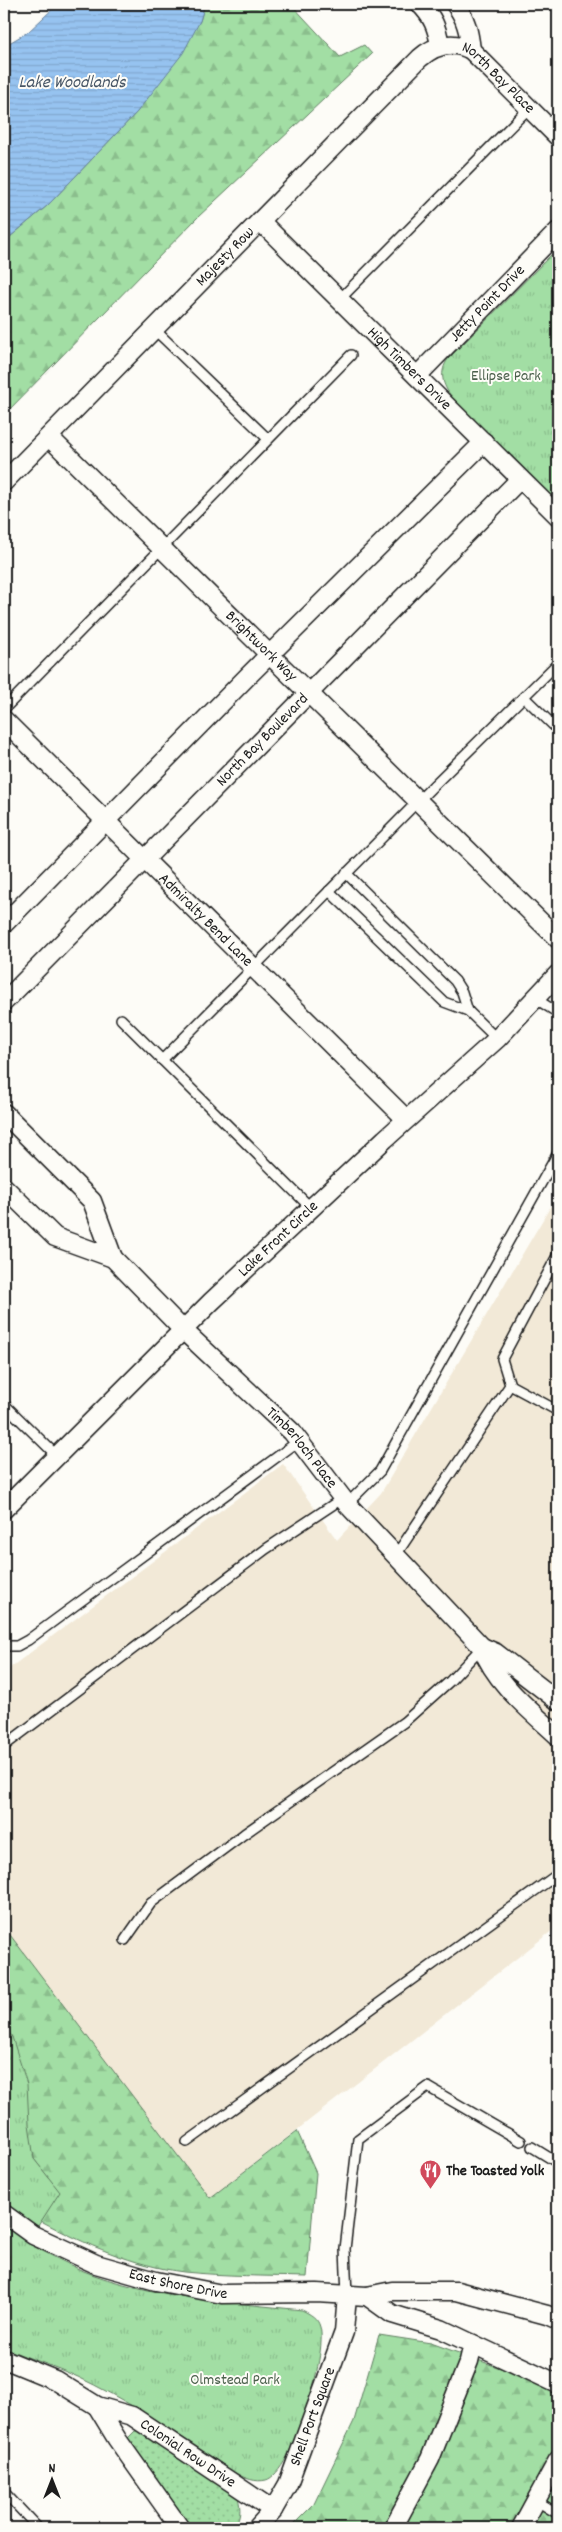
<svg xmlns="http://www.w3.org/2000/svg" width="562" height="2532" font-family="Dekko,sans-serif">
<defs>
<pattern id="grass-dots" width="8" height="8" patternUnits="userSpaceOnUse" patternTransform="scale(1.25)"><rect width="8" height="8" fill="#a2dea4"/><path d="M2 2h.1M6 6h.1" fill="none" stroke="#8bbe8d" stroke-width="1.8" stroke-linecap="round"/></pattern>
<pattern id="forest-firs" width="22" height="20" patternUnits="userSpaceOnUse" patternTransform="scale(1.25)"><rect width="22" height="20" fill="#a2dea4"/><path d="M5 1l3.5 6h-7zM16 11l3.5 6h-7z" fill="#8bbe8d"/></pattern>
<pattern id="park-tufts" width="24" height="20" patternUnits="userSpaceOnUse" patternTransform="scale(1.25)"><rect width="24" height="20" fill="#a2dea4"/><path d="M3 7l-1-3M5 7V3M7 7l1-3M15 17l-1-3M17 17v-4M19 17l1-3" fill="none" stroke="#8bbe8d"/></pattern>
<pattern id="water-rules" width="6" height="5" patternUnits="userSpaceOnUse" patternTransform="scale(1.25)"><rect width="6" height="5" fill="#96c3f0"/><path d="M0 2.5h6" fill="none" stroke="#81a7cd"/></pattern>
</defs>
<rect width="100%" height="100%" fill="#fdfcf7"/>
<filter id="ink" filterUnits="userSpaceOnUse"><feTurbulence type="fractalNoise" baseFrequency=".02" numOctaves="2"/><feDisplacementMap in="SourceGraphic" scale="10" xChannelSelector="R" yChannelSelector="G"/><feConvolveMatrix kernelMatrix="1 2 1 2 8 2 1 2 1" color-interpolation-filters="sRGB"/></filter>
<g filter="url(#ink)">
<path fill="#f2e9d7" d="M558 1194V1926L210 2198 4 1927V1675L11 1667 283 1464 337 1540 381 1493Z"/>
<path fill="url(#grass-dots)" stroke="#5f7d60" d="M135 2431H141L238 2497C241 2510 241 2517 234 2528L191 2527 130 2445 128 2438Z"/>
<g fill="url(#forest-firs)" stroke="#5f7d60">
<path d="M205 4H291L340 57 364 45 372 54 198 217 4 415V242L48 205 137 112 200 21Z"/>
<path d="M4 1927 210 2198 297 2131 316 2173 307 2277C266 2276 225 2276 184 2272 134 2266 85 2244 41 2221L59 2192 34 2159 12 2037 4 2026Z"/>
<path d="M379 2335 431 2343 525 2377 558 2395V2528H290L314 2504 354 2421Z"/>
</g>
<g fill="url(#park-tufts)" stroke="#5f7d60">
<path d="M558 248V503L452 397C442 385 439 372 448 359Z"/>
<path d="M4 2026 12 2037 27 2084 29 2124 34 2159 60 2192 27 2243C45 2252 63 2262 81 2270 151 2298 228 2302 302 2310 310 2314 318 2318 320 2327 328 2353 293 2473 266 2480 246 2485 224 2465 209 2455 167 2427 123 2398 78 2377 54 2366 28 2358 4 2348Z"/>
</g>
<path fill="url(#water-rules)" stroke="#65809b" d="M58 4H205L200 21 183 53 137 112 48 205 4 242V46L28 32Z"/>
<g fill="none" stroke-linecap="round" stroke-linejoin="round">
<defs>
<g id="service">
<path d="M339 300 529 108"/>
<path d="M153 328 268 439"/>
<path d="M524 697 558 730"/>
<path d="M4 709 351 355"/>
<path d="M346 873 455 981 462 992 468 1011"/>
<path d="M329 891 444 1002 468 1011 497 1039"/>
<path d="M536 999 558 1013"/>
<path d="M121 1019 311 1208"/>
<path d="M162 1060 434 785 558 663"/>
<path d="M510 1385 558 1411"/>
<path d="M4 1404 57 1456"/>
<path d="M347 1504 380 1471 558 1153"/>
<path d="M396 1555 510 1385 502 1359 558 1254"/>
<path d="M4 1646H17L28 1640 300 1440"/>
<path d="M4 1746 266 1549 343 1498"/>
<path d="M125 1940 151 1903 244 1834 404 1722 450 1681 482 1647"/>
<path d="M187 2142 558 1874"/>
<path d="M532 2147 558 2163"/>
<path d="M347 2295 345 2249 358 2139 428 2087 521 2141"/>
<path d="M4 2492 38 2528"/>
<path d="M537 2501 558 2514"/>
</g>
<g id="minor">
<path d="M420 4C433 17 437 28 440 45"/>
<path d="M455 4C466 18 469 32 471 50"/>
<path id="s1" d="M260 221 558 516"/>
<path id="s2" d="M417 376 558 231"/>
<path id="s3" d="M49 437 558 939"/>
<path id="s4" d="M4 482 420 58C435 45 453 40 471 50L558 137"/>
<path id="s5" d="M4 720 406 1119"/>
<path d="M4 924 247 677 484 442"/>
<path id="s6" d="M4 1002 520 479"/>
<path d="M4 1113 92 1201 113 1258"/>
<path id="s7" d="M4 1187 55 1237 113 1258 183 1330 292 1432 347 1504 482 1647C495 1683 530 1710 558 1736"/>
<path id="s8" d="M4 1509 211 1302 385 1139 497 1039 558 974"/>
<path d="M482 1647 496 1653 558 1701"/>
<path id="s9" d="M4 2214 33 2235 96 2264 156 2281 222 2294 317 2293 367 2296 392 2291H457L547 2315 558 2320"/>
<path d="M367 2296 392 2314 441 2329 558 2384"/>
<path id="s10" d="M4 2359 55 2380 97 2406 132 2416 273 2510"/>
<path d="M97 2406 117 2439 180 2528"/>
<path id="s11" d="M257 2528 273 2510 288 2484 344 2332 347 2295"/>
<path d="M393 2528 430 2459 469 2361 473 2344"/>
<path d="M521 2528 558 2460"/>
</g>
</defs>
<use href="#service" stroke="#1c1c1c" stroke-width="12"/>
<use href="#minor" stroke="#1c1c1c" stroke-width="21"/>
<use href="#service" stroke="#fdfcf7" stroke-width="9"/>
<use href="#minor" stroke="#fdfcf7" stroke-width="18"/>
</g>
</g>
<defs>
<symbol id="restaurant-pin" viewBox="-11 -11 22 30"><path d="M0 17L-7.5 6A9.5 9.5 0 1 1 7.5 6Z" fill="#d1495b" stroke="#fdfcf7"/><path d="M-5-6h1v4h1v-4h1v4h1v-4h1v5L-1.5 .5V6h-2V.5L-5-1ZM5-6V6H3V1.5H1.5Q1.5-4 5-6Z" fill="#fff"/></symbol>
</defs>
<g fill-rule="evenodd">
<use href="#restaurant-pin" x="418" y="2158" width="25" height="34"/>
</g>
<g text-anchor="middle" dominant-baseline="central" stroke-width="4" stroke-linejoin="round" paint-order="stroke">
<g font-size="16" fill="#1c1c1c" stroke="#fdfcf7">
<text stroke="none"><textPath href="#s4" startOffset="688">North Bay Place</textPath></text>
<text stroke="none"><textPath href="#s4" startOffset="316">Majesty Row</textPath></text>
<text stroke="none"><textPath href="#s2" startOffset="101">Jetty Point Drive</textPath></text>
<text stroke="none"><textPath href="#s1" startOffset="210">High Timbers Drive</textPath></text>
<text stroke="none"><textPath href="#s3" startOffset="298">Brightwork Way</textPath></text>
<text stroke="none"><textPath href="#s6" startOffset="368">North Bay Boulevard</textPath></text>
<text stroke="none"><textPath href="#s5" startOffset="284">Admiralty Bend Lane</textPath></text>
<text stroke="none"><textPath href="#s8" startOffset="385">Lake Front Circle</textPath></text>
<text stroke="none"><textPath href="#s7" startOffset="401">Timberloch Place</textPath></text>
<text stroke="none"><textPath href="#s9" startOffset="190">East Shore Drive</textPath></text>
<text stroke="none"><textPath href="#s11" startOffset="126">Shell Port Square</textPath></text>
<text stroke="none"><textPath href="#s10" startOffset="208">Colonial Row Drive</textPath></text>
</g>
<g font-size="16" fill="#4b604c" stroke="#fdfcf7">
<text x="506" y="376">Ellipse Park</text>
<text x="235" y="2380">Olmstead Park</text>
</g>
<g font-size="16" font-weight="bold" fill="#1c1c1c" stroke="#fdfcf7" text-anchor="start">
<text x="446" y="2171">The Toasted Yolk</text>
</g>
<g font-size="18" font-style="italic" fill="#475666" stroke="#fdfcf7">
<text x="72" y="83">Lake Woodlands</text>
</g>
</g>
<rect width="562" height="2532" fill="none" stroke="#fdfcf7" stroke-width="20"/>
<rect x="10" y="10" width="542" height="2512" fill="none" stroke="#1c1c1c" stroke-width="2" filter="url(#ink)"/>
<g transform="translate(52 2480)" stroke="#fdfcf7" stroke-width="4" paint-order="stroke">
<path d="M0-4L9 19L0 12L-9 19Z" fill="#1c1c1c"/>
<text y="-8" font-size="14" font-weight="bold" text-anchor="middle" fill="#1c1c1c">N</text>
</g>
</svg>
